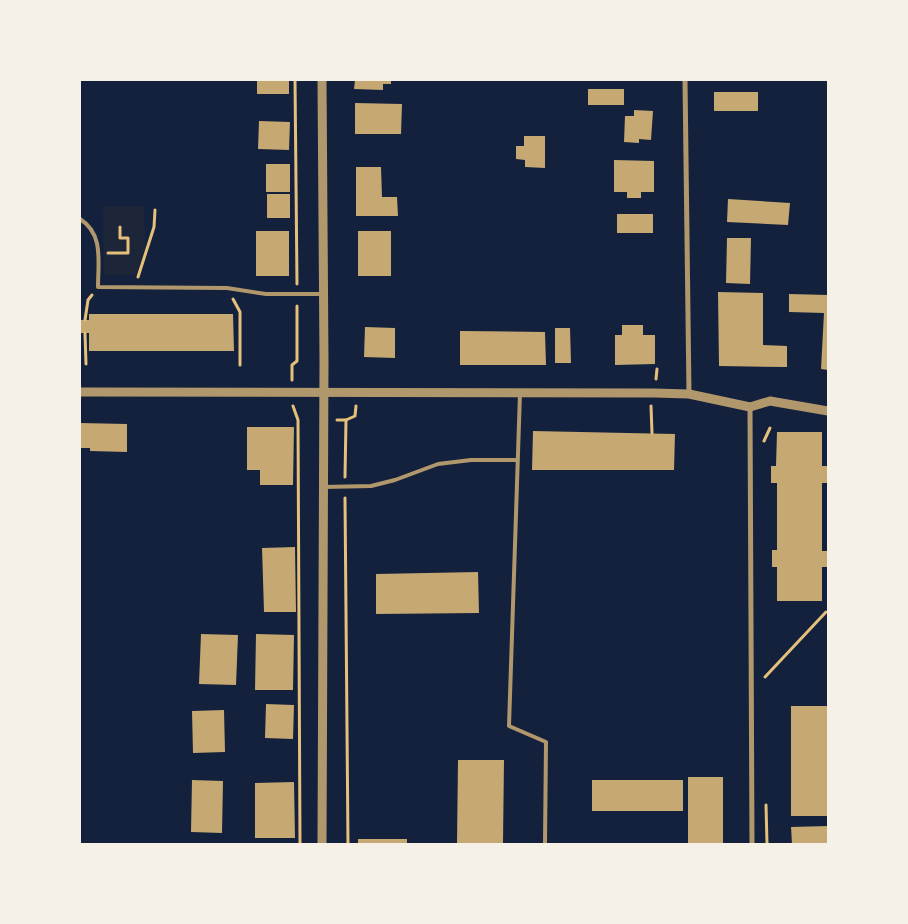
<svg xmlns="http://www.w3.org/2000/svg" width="908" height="924" font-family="'Exo 2',sans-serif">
<rect width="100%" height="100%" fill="#14213d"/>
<path fill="#1d2539" d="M103 206H144L145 248 136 275H104Z"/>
<g fill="#c6a872">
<rect x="257" y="80" width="32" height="14"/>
<path d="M355 80H391V84H383V90L354 89Z"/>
<rect x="588" y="89" width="36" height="16"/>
<rect x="714" y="92" width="44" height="19"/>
<path d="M355 103 402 104 401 134H355Z"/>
<path d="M634 110 653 111 651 140 639 139V143L624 142 625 116H634Z"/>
<path d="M259 121 290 122 289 150 258 149Z"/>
<path d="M524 136H545V168L525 167V160L516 159V146H524Z"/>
<path d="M614 160 654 161V192H641V198H627V192H614Z"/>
<rect x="266" y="164" width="24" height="28"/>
<path d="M356 167H381L382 197H397L398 216H356Z"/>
<rect x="267" y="194" width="23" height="24"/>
<path d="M728 199 790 203 788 225 727 222Z"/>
<rect x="617" y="214" width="36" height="19"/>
<rect x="256" y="231" width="33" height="45"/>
<rect x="358" y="231" width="33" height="45"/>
<path d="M727 238H751L750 284 726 283Z"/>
<path d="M718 292 763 293V345L787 346V367L719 366Z"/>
<path d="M789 294 828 295V370L821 369 824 313 789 312Z"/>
<path d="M89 314H233L234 351H89V333H80V320H89Z"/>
<path d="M622 325H643V335H655V364L615 365V335H622Z"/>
<path d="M365 327 395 328V358L364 357Z"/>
<path d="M555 328H570L571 363H555Z"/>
<path d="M460 331 545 332 546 365H460Z"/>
<path d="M80 423 127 424V452L90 451V448H80Z"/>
<path d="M247 427H294L293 485H260V470H247Z"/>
<path d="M533 431 675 434 674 470H532Z"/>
<path d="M777 432H822V466H827V483H822V551H827V567H822V601H777V567H772V550H777V483H771V466H776Z"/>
<path d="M295 547 296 612H264L262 548Z"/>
<path d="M478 572 479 613 376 614V574Z"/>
<path d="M201 634 238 635 236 685 199 684Z"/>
<path d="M256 634 294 635 293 690H255Z"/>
<path d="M266 704 294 705 293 739 265 738Z"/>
<rect x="791" y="706" width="37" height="110"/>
<path d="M224 710 225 752 193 753 192 711Z"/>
<path d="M458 760H504L503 844H457Z"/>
<rect x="688" y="777" width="35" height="67"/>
<path d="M192 780 223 781 222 833 191 832Z"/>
<rect x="592" y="780" width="91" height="31"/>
<path d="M294 782 295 838H255V783Z"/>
<path d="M828 826V844H792L791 827Z"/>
<rect x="358" y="839" width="49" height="5"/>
</g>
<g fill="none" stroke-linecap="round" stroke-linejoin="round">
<g stroke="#e5c07b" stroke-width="3">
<path d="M295 80 297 284"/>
<path d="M108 253H128V238H120V227"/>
<path d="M138 277 154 227 155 210"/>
<path d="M233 299 240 312V365"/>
<path d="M85 320 88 300 92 295"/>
<path d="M85 333 86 364"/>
<path d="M656 379 657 369"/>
<path d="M292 380V365L297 361V306"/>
<path d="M293 406 298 420 300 844"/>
<path d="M651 406 652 433"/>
<path d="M337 420H346L355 416 356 406"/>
<path d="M764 441 770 428"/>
<path d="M345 477 346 420"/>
<path d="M345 498 348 844"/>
<path d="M765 677 826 612"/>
<path d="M766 805 767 844"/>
</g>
<g stroke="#b1986c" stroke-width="4">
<path d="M80 219C104 234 98 262 98 287L227 288 266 294H323"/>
<path d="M520 393 509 726 546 742 545 844"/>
<path d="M323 487 371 486 395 480 438 464 471 460H517"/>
</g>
<g stroke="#b1986c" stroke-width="5">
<path d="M685 80 689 394"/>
<path d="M750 407 752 844"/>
</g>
<g stroke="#b1986c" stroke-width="9">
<path d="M322 80 324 361 322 844"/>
<path d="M80 392 654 393 689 394 750 407 770 401 828 411"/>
</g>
</g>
<rect width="908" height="924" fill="none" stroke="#f6f1e7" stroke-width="162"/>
</svg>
